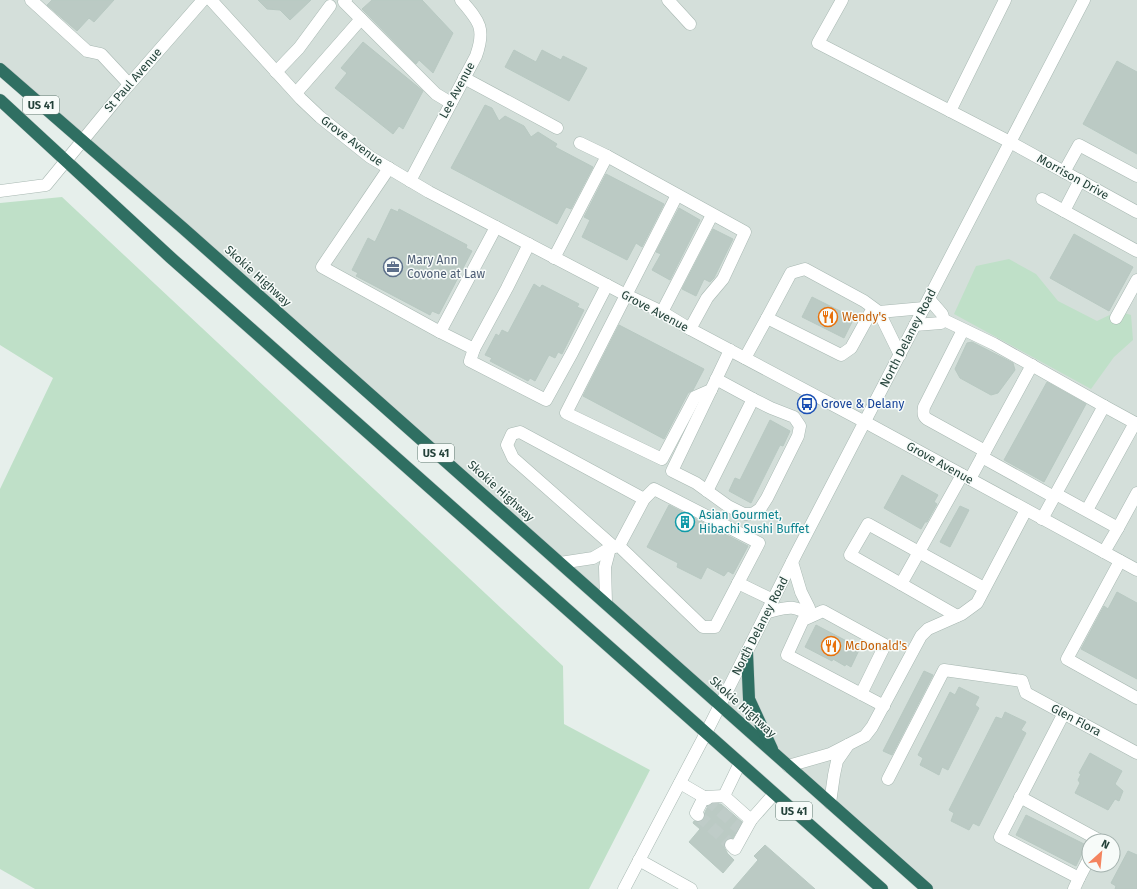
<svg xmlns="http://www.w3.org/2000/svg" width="1137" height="889" font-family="'Fira Sans',sans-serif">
<rect width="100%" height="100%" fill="#e6efeb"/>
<path fill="#d4dfda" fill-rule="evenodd" d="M0 0H1137V889H927L0 64ZM1089 841H1113V865H1089Z"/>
<g fill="#bfe0c8">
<path d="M62 197 563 666 564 724 650 770 589 889H35L0 869V489L53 378 0 345V203Z"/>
<path d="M1009 259 1036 274 1058 301 1097 321 1118 311 1131 315 1133 340 1114 357 1091 389 954 314 976 266Z"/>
</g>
<g fill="#bbcac4" stroke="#b8c9c2">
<path d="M52 0H114L94 22 89 18 77 31 47 5Z"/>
<path d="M258 0H311L290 20 280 10 267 9Z"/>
<path d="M372 0H422L453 33 433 73 419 60 416 64 362 9Z"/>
<path d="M363 42 423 91 403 129 399 126 393 134 335 88 347 73 341 68Z"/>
<path d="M514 50 536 62 542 50 561 60 563 56 587 68 569 101 505 67Z"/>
<path d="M1117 61 1137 72V154L1083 124Z"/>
<path d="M485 105 492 108 499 121 505 116 524 126 531 137 538 132 557 144 555 147 593 167 571 209 566 207 557 224 451 168Z"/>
<path d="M606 174 664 204 642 247 636 243 627 260 582 237 590 220 584 217Z"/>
<path d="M679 208 700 220 670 280 652 270 661 254 656 252Z"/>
<path d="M391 209 398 212 399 209 467 245 466 248 472 251 439 314 432 311 430 315 394 296 356 276 358 273 352 270 368 238 375 242Z"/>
<path d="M713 229 733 239 714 278 710 282 704 279 696 296 682 289Z"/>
<path d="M1074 234 1133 267 1109 311 1050 278Z"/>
<path d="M534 284 540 288 542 285 579 304 577 307 584 310 562 354 558 352 555 358 549 355 535 381 530 378 528 381 490 361 492 358 485 355 496 334 499 336 502 330 508 333Z"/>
<path d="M812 297 854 318 844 338 802 317Z"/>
<path d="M619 325 704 369 693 390 688 393 664 439 583 396Z"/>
<path d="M972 342 1013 363 1015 370 998 393 991 395 960 378 955 369 967 343Z"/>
<path d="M1047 382 1086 404 1044 482 1004 460Z"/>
<path d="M770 420 790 431 783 446 780 445 751 503 729 491 735 478 740 480Z"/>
<path d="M902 475 938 495 934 502 937 504 927 522H925L921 529 884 508Z"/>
<path d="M669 505 748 546 733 574 728 571 724 576 707 567 701 579 677 567 678 563 647 547Z"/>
<path d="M960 506 969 510 950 547 940 542Z"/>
<path d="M1117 592 1137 603V679L1081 649 1104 606 1108 609Z"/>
<path d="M816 625 860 648 851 667 846 664 845 666 833 659 832 661 805 647Z"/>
<path d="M924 671 933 675 892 755 883 751Z"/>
<path d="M959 687 979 697 975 705 979 708 948 770 942 767 939 775 920 765 923 758 918 755 950 692 955 695Z"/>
<path d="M1005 712 1026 722 1021 730 1026 733 979 826 973 823 969 830 951 821 954 813 949 810 996 717 1002 719Z"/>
<path d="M1090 753 1122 771 1115 784 1123 791 1119 801 1115 799 1108 810 1075 793 1080 783 1078 780 1081 774 1079 773Z"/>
<path d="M712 804H721L742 822 733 838H729L725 840 724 843V847L727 852V853L734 860 723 873 689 842 700 829 693 823 694 821 700 822 703 821 705 817V812L708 806Z"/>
<path d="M1026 815 1086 845 1076 866 1016 835Z"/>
<path d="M765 845 815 889H733L758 860 754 856Z"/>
<path d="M1128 851 1137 855V889H1115L1116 886 1111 883Z"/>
</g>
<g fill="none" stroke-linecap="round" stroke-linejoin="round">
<g stroke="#bfccc8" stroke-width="12" stroke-dasharray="12 6" stroke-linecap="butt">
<path d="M707 799 740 829"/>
<path d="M698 815 731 845"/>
</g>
<defs>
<g id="minor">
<path d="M31 0 87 51 101 54 129 84"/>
<path d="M211 0 301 99 320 117 370 157 429 192 626 295 662 312 690 329 865 422 1137 570"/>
<path d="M346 0 344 2 436 94 451 103"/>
<path d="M668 0 690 24"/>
<path d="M842 0 818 43 950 111"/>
<path d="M1005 0 950 111 1010 142 1137 212"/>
<path d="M276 72 299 48 330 6"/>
<path d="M464 78 557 128"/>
<path d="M296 93 361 19"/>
<path d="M580 143 607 156 745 232 723 279 707 298 690 329"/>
<path d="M389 168 322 267 440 332 496 227"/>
<path d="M1064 172 1079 145 1137 176"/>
<path d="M1080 180 1064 211 1137 251"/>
<path d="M410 181 476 56C486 28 479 21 461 0"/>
<path d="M0 191 46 185 120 95 203 0"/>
<path d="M677 195 566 413 662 459 695 397 711 390 730 350"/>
<path d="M1042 199 1064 211"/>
<path d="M554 258 607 156"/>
<path d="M929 299 942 314 944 320 994 344 1104 406"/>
<path d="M873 308 851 348 841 355 767 318 791 273 805 269 864 301 879 312 900 355"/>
<path d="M662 312 712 215"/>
<path d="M879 312 924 308"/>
<path d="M1116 318 1137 280"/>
<path d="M915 325 941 323 944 320"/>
<path d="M963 330 924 407C923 413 923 416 927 419L985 451"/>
<path d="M440 332 474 349 507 288 529 244"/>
<path d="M474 349 470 361 546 400 572 353 607 285"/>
<path d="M745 358 767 318"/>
<path d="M711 390 672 471 696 483 728 506 744 514H750L754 513 760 509 767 498 798 436 800 426 794 417 771 408 753 399"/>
<path d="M982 457 1054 497"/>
<path d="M970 479 1032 365"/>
<path d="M707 491 753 399 716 379"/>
<path d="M1056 494 1118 528 1137 493"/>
<path d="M1087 510 1135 423"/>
<path d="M1042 519 1104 406 1137 424"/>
<path d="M614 547 513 458 507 445 512 434 520 432 644 499"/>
<path d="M1104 552 1118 528"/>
<path d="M1120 561 1067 659 1137 698"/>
<path d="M792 562 801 592 809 608 810 616"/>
<path d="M560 563 593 558 610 548 619 546 703 627H715L759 543 654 489 644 499 619 546"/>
<path d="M738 583 773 600"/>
<path d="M901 584 850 555 868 524 984 588"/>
<path d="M606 603 605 567 610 548"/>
<path d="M767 612C786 608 793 603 810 616"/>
<path d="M957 616 901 584 962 475"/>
<path d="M861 694 885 645 823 611 803 620 787 655 884 706"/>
<path d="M1064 713 1000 837 1079 878 1074 889"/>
<path d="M788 766 830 754 865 736 872 727 921 636 928 629 962 614 977 603 1026 510"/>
<path d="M888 779 944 670 1022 681 1026 693 1137 753"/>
<path d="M680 783 704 797 707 799"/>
<path d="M724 796 740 763"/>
<path d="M704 797 724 796 751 820 774 794"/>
<path d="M1020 797 1099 840 1098 841"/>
<path d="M830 803 834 775 837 761 848 745"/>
<path d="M698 815 696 813 704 797"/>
<path d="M731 845 735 849 751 820"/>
<path d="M639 860 691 889"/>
<path d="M1079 878 1089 859"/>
<path d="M624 889 706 733 797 552 1084 0"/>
</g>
<g id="highway">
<path d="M0 69 184 229 927 889"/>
<path d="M0 100 170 257 882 889"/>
<path d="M747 652 749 699 772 749"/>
</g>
</defs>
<use href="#minor" stroke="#a8b8b2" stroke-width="13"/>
<use href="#highway" stroke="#c2cac8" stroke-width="13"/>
<use href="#minor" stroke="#fff" stroke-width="12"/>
<use href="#highway" stroke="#2f6f62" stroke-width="12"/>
</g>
<defs>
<symbol id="office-ring" viewBox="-11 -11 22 22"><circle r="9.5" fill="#f7fbf9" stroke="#5c6f8a" stroke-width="1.5"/><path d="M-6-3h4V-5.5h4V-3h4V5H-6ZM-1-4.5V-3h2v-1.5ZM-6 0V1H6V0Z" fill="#5c6f8a"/></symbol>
<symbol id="restaurant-ring" viewBox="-11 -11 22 22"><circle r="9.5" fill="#f7fbf9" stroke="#e8710a" stroke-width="1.5"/><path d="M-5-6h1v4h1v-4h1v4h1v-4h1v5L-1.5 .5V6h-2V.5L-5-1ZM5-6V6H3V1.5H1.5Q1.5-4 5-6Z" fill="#e8710a"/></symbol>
<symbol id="bus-ring" viewBox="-11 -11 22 22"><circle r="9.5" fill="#f7fbf9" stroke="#1a4fb4" stroke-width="1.5"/><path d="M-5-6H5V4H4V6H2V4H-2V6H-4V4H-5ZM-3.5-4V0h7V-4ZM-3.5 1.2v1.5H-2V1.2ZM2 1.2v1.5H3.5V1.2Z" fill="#1a4fb4"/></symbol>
<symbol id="building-ring" viewBox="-11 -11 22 22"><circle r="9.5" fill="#f7fbf9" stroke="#0f9aa8" stroke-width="1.5"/><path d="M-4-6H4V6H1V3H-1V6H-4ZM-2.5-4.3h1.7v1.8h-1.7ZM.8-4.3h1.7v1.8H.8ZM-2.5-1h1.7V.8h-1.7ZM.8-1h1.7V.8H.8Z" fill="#0f9aa8"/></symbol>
</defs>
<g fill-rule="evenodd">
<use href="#office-ring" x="382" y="256" width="22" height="22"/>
<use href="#restaurant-ring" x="817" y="306" width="22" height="22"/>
<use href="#bus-ring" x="796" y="393" width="22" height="22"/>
<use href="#building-ring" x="674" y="511" width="22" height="22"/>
<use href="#restaurant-ring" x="820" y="635" width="22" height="22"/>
</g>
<g text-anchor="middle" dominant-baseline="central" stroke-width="3" stroke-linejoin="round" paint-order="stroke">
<g fill="#f7fbf9" stroke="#637a73" stroke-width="1">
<rect x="23" y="96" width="36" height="18" rx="3"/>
<rect x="418" y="444" width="36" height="18" rx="3"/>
<rect x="776" y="802" width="36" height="18" rx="3"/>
</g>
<g font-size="11" font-weight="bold" fill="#24423a">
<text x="41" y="105">US 41</text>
<text x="436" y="453">US 41</text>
<text x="794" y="811">US 41</text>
</g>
<g font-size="12" fill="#24423a" stroke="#f7fbf9">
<text transform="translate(133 80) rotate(-49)">St Paul Avenue</text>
<text transform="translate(457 90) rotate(-62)">Lee Avenue</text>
<text transform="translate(352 141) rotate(37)">Grove Avenue</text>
<text transform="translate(1073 177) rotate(29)">Morrison Drive</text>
<text transform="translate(258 276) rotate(42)">Skokie Highway</text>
<text transform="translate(655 311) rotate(28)">Grove Avenue</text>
<text transform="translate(908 338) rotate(-63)">North Delaney Road</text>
<text transform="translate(940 463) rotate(29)">Grove Avenue</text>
<text transform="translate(501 491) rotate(42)">Skokie Highway</text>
<text transform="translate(760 626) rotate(-63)">North Delaney Road</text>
<text transform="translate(743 707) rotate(42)">Skokie Highway</text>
<text transform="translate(1076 720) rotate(28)">Glen Flora</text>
</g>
<g font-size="12" fill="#4e5e75" stroke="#f7fbf9" text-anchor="start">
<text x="407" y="260">Mary Ann<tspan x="407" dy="14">Covone at Law</tspan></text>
</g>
<g font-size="12" fill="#c56008" stroke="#f7fbf9" text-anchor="start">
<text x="842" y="317">Wendy's</text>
<text x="845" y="646">McDonald's</text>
</g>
<g font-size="12" fill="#164399" stroke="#f7fbf9" text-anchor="start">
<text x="821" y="404">Grove &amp; Delany</text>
</g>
<g font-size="12" fill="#0d838f" stroke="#f7fbf9" text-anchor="start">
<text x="699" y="515">Asian Gourmet,<tspan x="699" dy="14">Hibachi Sushi Buffet</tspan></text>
</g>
</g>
<g transform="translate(1101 853) rotate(27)"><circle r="19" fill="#f7fbf9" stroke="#a3b1ad"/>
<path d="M0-3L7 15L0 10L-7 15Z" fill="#f4845f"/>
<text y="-6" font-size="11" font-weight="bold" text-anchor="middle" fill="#24423a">N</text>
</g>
</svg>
